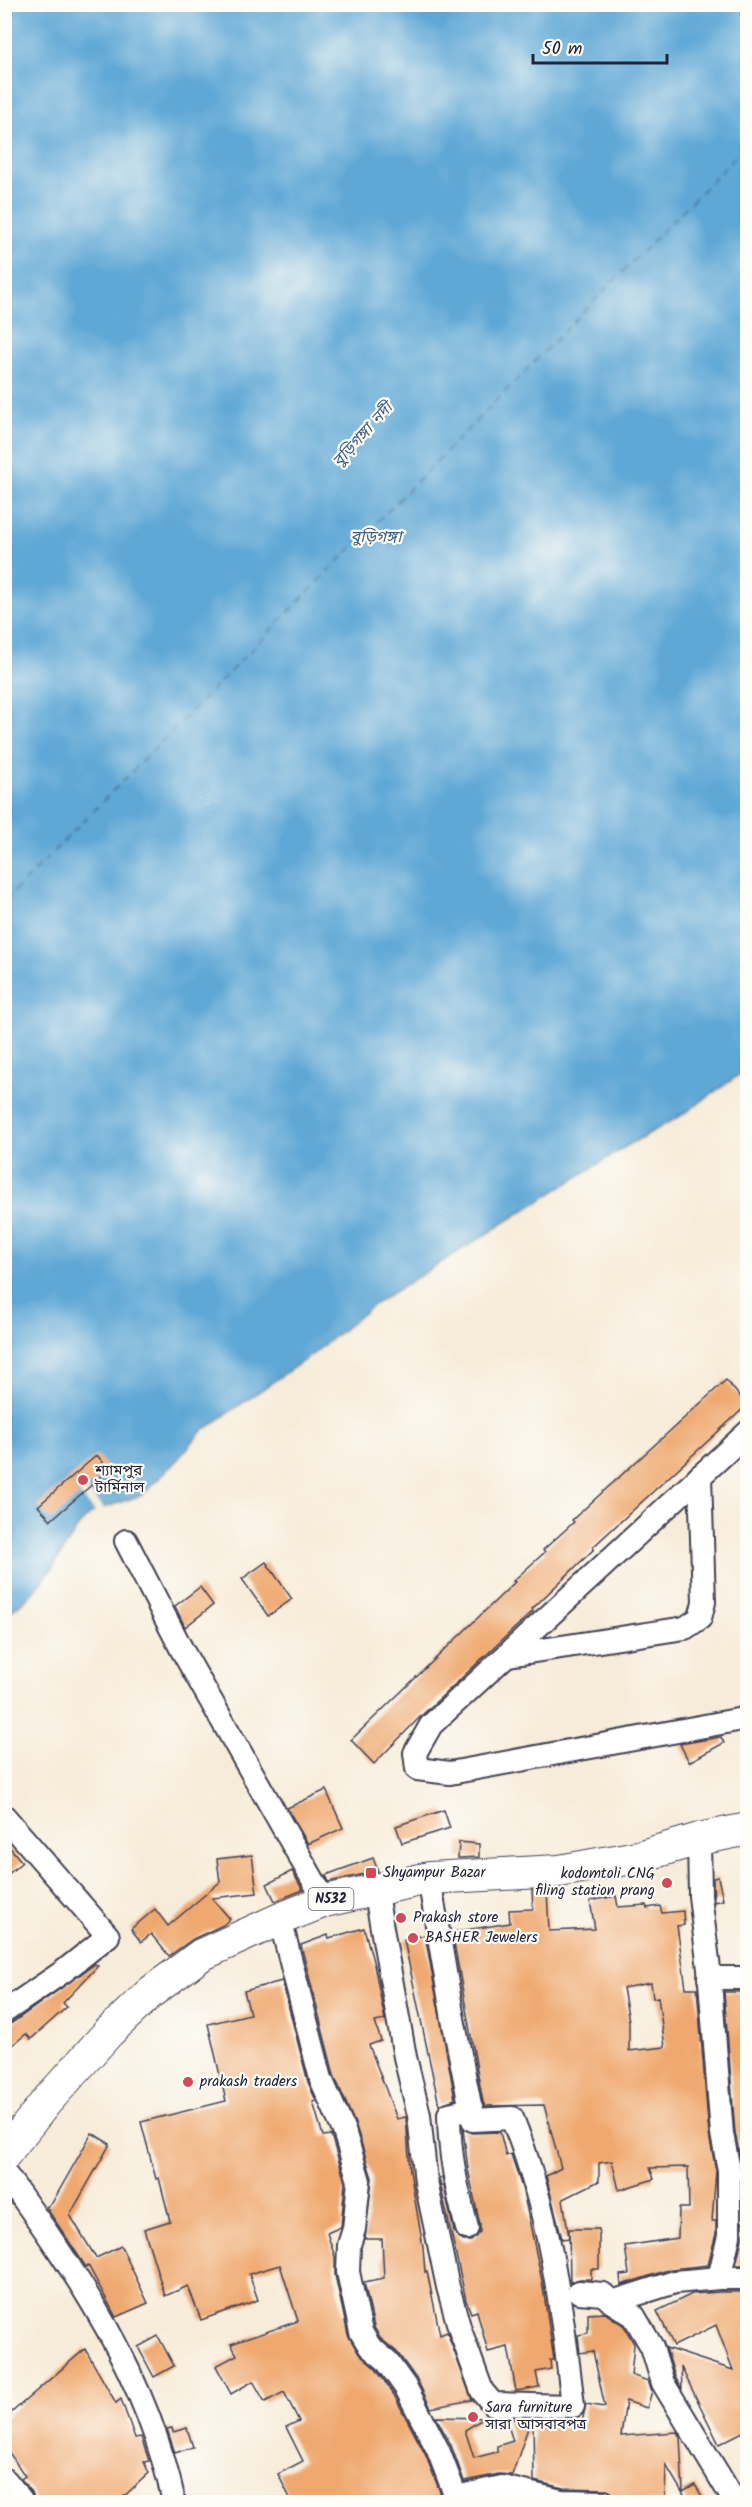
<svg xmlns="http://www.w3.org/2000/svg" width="752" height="2507" font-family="Kalam,'Noto Sans Bengali',sans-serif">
<rect width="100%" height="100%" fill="#fdfcf7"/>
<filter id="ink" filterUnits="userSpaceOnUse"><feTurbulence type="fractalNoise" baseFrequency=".0167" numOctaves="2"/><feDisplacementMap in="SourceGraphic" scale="12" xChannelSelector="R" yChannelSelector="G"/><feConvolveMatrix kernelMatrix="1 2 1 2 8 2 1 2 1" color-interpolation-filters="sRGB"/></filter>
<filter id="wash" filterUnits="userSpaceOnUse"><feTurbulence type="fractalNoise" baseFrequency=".008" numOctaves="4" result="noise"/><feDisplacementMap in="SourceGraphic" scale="24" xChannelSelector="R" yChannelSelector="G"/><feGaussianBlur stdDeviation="1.35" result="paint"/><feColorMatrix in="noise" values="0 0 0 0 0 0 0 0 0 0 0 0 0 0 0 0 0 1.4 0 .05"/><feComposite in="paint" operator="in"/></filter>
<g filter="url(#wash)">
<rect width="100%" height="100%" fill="#f7ecd9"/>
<path fill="#5fa7d5" stroke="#406488" stroke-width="1.5" d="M5 5H747V1069L682 1115 630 1144 373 1305 313 1354 201 1432 178 1459 142 1495 94 1511 79 1525 51 1570 30 1596 5 1616Z"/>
<path fill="#f7ecd9" d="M97 1455 109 1470 87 1489 106 1511 96 1513 80 1495 51 1520 38 1506Z"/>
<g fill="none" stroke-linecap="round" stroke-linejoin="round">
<path stroke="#3d5e80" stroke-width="1.5" stroke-dasharray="8 6" stroke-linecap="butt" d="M4 902 748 144"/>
</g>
<g id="blocks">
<g fill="#efa970" fill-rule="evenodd">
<path d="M726 1380 747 1405 593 1547 594 1549 532 1609 533 1611 422 1715 374 1764 351 1740 515 1582 513 1581 545 1552 543 1550 574 1522 572 1520Z"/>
<path d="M97 1455 109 1470 51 1520 38 1506Z"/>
<path d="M266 1562 292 1599 268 1616 242 1579Z"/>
<path d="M200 1587 213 1605 185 1627 175 1606Z"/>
<path d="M721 1737 724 1743 689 1762 680 1744Z"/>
<path d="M326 1790 343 1828 308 1844 287 1808Z"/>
<path d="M444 1810 450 1828 402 1843 396 1826Z"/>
<path d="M4 1837 10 1843 7 1844 22 1862 4 1878Z"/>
<path d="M459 1842 479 1844V1857L458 1858Z"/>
<path d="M252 1855 257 1893 212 1898 230 1919 223 1925 193 1939 169 1956 151 1934 141 1942 131 1929 155 1909 168 1926 220 1882 217 1859Z"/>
<path d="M373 1858 378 1871 329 1882 326 1875Z"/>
<path d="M292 1871 303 1890 275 1901 267 1884Z"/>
<path d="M718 1877 723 1900 714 1902 713 1878Z"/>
<path d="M532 1890H547L549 1931 595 1929 590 1901 616 1896 618 1907 646 1905 647 1908 660 1906 662 1913 683 1911 684 1925 677 1926 686 1988H697L709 2135 716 2171 712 2221H716V2234L708 2265 671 2269 621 2285 620 2275 629 2274 625 2246 678 2238 679 2208H689L688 2167 650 2168 654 2179 619 2190 612 2161 599 2163V2181L563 2199 569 2238 562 2239 546 2176 561 2168 544 2105 485 2106 483 2102 452 1932 510 1923 509 1910 533 1909ZM651 1983 653 1998 658 1997 665 2047 629 2051V2021L623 1988Z"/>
<path d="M364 1928 374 1965 385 2020 375 2022 381 2041 369 2045 397 2119 406 2117 410 2171 423 2247 425 2272 427 2271 440 2335 447 2332 472 2400 431 2408 417 2380 397 2352 380 2338 374 2327 364 2282 384 2278 382 2239H365L372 2178 356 2126 334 2075 301 1945 328 1935 329 1938Z"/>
<path d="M425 1935 455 2099 439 2105 404 1940Z"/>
<path d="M95 1964 98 1966 63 2003 67 2007 31 2039 26 2034 4 2052V2025L12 2023Z"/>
<path d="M282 1981 308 2082 316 2101 313 2102 323 2136 331 2135 345 2182 341 2227 327 2233 335 2257V2275L348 2335 359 2354 376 2369 394 2395 426 2456 444 2502H292L278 2474 303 2461 286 2427 299 2421 284 2392 265 2402 253 2381 231 2394 216 2366 237 2355 231 2344 298 2321 280 2265 249 2274 258 2300 201 2320 188 2286 165 2296 144 2229 170 2221 159 2178 156 2179 141 2122 226 2101 208 2024 250 2014 244 1991Z"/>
<path d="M724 1992H747V2183H742V2168L735 2132Z"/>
<path d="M463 2129 473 2133 500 2132 506 2156 511 2154 523 2191 542 2281 554 2360H550L551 2369 536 2372 539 2387 516 2391 508 2347 488 2352 477 2311 471 2313 466 2300 439 2178 442 2177 454 2232 463 2241H471L480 2232V2225L468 2169Z"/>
<path d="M92 2133 110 2144 70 2215 96 2258 121 2246 148 2303 116 2317 88 2265 86 2267 46 2207 52 2203Z"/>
<path d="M742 2222H747V2265H736L742 2239Z"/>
<path d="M569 2229H599V2269H591V2279H580L570 2282Z"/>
<path d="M720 2292H747V2430L719 2444 681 2367 682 2389 675 2377 666 2348 733 2370 716 2325 674 2346 657 2311 692 2294Z"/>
<path d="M605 2313 624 2326 634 2344 631 2375 648 2381 652 2391 647 2408 626 2401 621 2436 677 2432 680 2437 683 2492 695 2485 706 2502H688L666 2465 665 2502H617L615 2495 605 2489 563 2488 534 2481 533 2422H582L586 2404 605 2407 593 2351 580 2353 578 2335 588 2333V2314Z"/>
<path d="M158 2336 174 2366 154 2377 138 2347Z"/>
<path d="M85 2349 116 2403 121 2399 135 2438 141 2437 149 2461 144 2462 149 2473 118 2502H35L32 2492 21 2479 25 2476 4 2445V2419Z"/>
<path d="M436 2417 484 2418 465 2430 474 2458 497 2452V2446L513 2441 506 2419H527V2422H530L512 2475 499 2474 464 2481 451 2445Z"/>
<path d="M172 2428 173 2432 187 2428 193 2447 175 2453 167 2429Z"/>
</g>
</g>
</g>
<g filter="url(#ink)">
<use href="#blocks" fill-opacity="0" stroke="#424053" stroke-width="1.5"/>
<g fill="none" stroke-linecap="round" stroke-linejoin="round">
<defs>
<g id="minor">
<path d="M748 1432 431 1725 415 1753 417 1769 450 1773 748 1718"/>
<path d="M126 1541 182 1650 325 1901"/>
<path d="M509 1655 685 1628 700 1618 704 1602 700 1476"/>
<path d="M4 1816 108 1936 64 1971 4 2012"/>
<path d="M699 1839 700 1896 709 1969 722 2134 729 2170V2236L719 2278H748"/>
<path d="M375 1889 405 2057 419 2115 426 2182 448 2287 460 2330 482 2391 493 2404 573 2406C562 2308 549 2209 512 2118L473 2120 453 2019 429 1878"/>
<path d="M280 1919 321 2079 344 2131 359 2181 354 2229 349 2245 348 2272 361 2332 370 2347 386 2360 406 2388 438 2450 456 2497 502 2487 561 2501 604 2502"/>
<path d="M709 1978H748"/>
<path d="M4 2172C79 2276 147 2376 174 2502"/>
<path d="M467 2228C457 2190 449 2154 449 2114L472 2109"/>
<path d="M579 2292 603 2294 612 2302 675 2282 719 2278"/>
<path d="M612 2302 634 2316 652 2347 663 2383 735 2502"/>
</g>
<path id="major" d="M4 2483 19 2502"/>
<path id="highway" d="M4 2155 46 2102 108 2033 151 1992 201 1955 280 1919 325 1901 429 1878 559 1871 638 1857 699 1839 748 1829"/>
</defs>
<use href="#minor" stroke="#424053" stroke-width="26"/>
<use href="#major" stroke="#424053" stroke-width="32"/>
<use href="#highway" stroke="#424053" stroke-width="34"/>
<use href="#minor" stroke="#fff" stroke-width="22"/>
<use href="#major" stroke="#fff" stroke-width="28"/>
<use href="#highway" stroke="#fff" stroke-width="32"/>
</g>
</g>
<g fill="#d1495b" stroke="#fdfcf7" stroke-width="2">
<circle cx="83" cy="1480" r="6"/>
<rect x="365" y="1867" width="12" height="12" rx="3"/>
<circle cx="667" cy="1883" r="6"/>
<circle cx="401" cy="1918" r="6"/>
<circle cx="413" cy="1938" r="6"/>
<circle cx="188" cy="2082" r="6"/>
<circle cx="473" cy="2417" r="6"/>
</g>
<g text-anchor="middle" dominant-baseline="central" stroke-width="4.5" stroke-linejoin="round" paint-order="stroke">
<rect fill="#fdfcf7" stroke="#646373" stroke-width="1.5" x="308.5" y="1888" width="45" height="22" rx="4.5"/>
<g font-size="14" font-weight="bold" fill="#22223b">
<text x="331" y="1899">N532</text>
</g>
<g font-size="15" fill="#22223b" stroke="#fdfcf7" text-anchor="start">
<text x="95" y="1471">শ্যামপুর<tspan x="95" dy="17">টার্মিনাল</tspan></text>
<text x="383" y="1873">Shyampur Bazar</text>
<text x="655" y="1874" text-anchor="end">kodomtoli CNG<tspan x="655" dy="17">filing station prang</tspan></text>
<text x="413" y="1918">Prakash store</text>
<text x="425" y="1938">BASHER Jewelers</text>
<text x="200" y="2082">prakash traders</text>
<text x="485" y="2408">Sara furniture<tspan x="485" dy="17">সারা আসবাবপত্র</tspan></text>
</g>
<g font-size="16" font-style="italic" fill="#3d5e80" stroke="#fdfcf7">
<text transform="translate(363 435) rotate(-48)">বুড়িগঙ্গা নদী</text>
<text x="376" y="537">বুড়িগঙ্গা</text>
</g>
</g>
<rect width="752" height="2507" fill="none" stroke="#fdfcf7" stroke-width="24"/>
<path d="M533 54v9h134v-9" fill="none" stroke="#22223b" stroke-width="3"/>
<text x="542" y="54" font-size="18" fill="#22223b" stroke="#fdfcf7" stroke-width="4.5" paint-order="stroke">50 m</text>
</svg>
